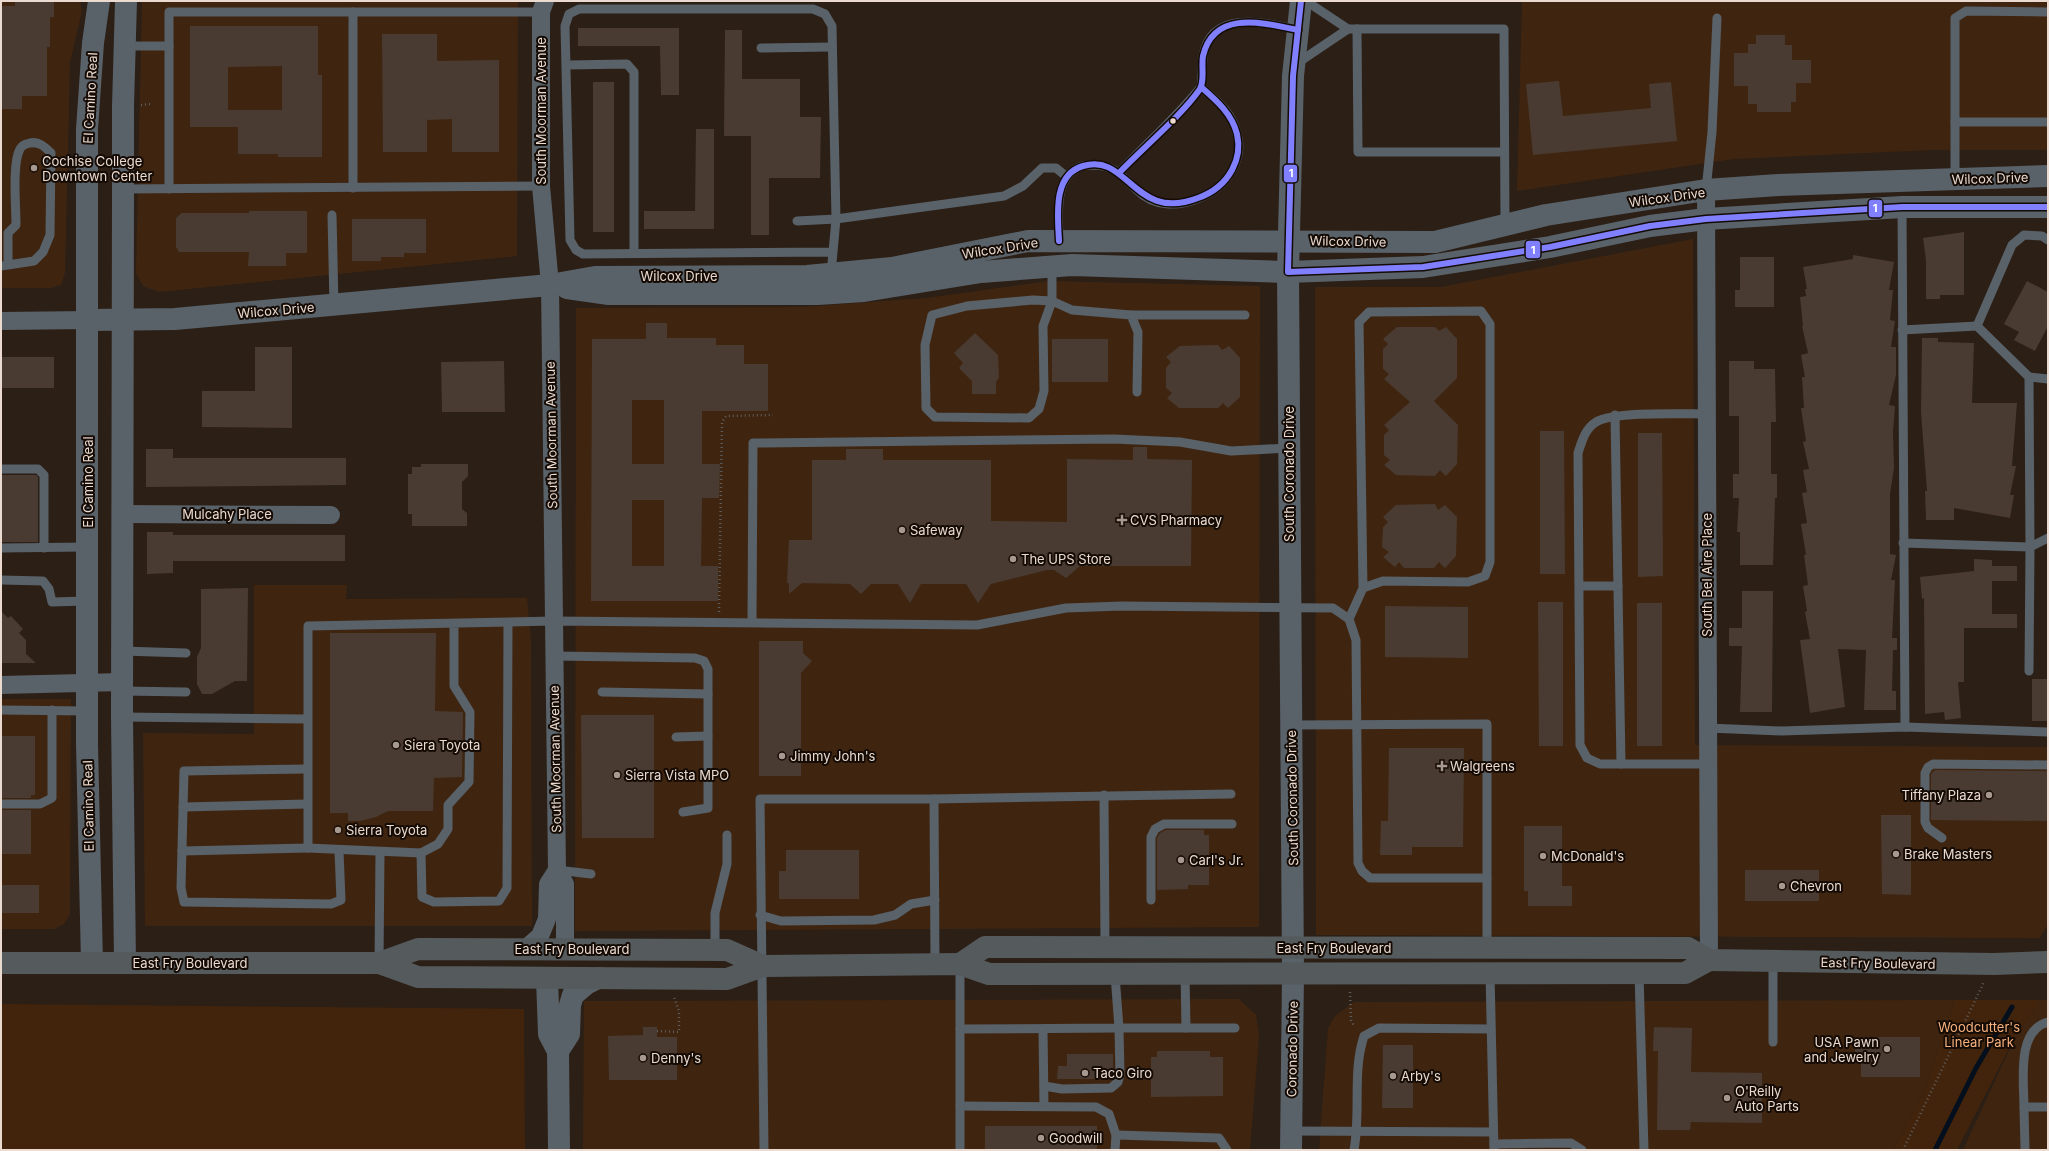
<svg xmlns="http://www.w3.org/2000/svg" width="2049" height="1151" font-family="Inter,sans-serif">
<rect width="100%" height="100%" fill="#2b1f16"/>
<g fill="#3f2510">
<path d="M1 1H80L82 11 70 63 65 273 61 285 51 288H1Z"/>
<path d="M142 1H518L517 256 159 292 143 286 136 273Z"/>
<path d="M1522 1H2048V150H1932L1734 159 1517 191Z"/>
<path d="M1693 239 1695 745 2048 747V924L2040 938 1316 935 1315 287H1441Z"/>
<path d="M1048 281 1260 286 1259 927 575 931 576 308 803 307 926 298Z"/>
<path d="M254 585H347L346 599 527 598 531 640 532 926H145L143 733 254 734Z"/>
<path d="M1 699H71L70 914 64 924 54 929H1Z"/>
<path d="M1239 999 1256 1015 1259 1036 1250 1150H583L584 1001Z"/>
<path d="M1954 1000 1924 1092 1893 1150H1319L1328 1028 1335 1016 1354 1002Z"/>
<path d="M2042 1000H2048V1150H1963L2017 1033Z"/>
</g>
<g fill="#42240c">
<path d="M1954 1000H2042L2017 1033 1957 1150H1893L1924 1092Z"/>
<path d="M1 1004 524 1009 525 1150H1Z"/>
</g>
<g fill="none" stroke-linecap="round" stroke-linejoin="round">
<path stroke="#040f1d" stroke-width="5" d="M1935 1150 1976 1068 2012 1007"/>
</g>
<g fill="#493b31" fill-rule="evenodd">
<path d="M15 1H54V17H50V47H47V96H22V109H1V6H15Z"/>
<path d="M190 26H318V75H322V157H278V154H238V127H190ZM282 66V110H228V67Z"/>
<path d="M578 28H679V95H661L660 46H578Z"/>
<path d="M725 30H742V79H800V117H821L820 178H769V235H751V136H724Z"/>
<path d="M382 34H437V61L499 60V152H452V119L427 120V152H383Z"/>
<path d="M1756 35H1785V45H1792V60H1811V83H1796V102H1791V112H1757V104H1748V86H1734V53H1748V44H1756Z"/>
<path d="M1559 81 1563 116 1651 108 1649 84 1671 82 1677 141 1533 155 1526 84Z"/>
<rect x="593" y="82" width="21" height="150"/>
<path d="M696 129H714V229H644V211H695Z"/>
<path d="M249 211H307V253H286V266H248L249 252H179L176 247V218L182 213H249Z"/>
<path d="M352 219H426V253H404V257H381V261H352Z"/>
<path d="M1964 232V295H1940V299H1926V260L1923 238Z"/>
<path d="M1853 255 1894 262 1889 290H1893L1890 320 1895 321 1891 347H1896V375L1889 405 1895 406 1893 432 1894 468 1890 494V554L1896 555 1891 580H1895L1892 638H1897V650H1893L1892 691H1896V710H1864L1866 650 1838 649 1845 707 1810 713 1800 640 1810 639 1805 612 1807 611 1803 586 1808 585 1804 555H1806L1801 524 1807 523 1802 493 1807 492 1803 470 1809 469 1803 442 1806 441 1801 408H1804L1802 377H1805L1801 355 1808 353 1802 326H1803L1800 297 1806 296 1805 289H1807L1803 267 1853 259Z"/>
<path d="M1740 257H1774V307H1735V290H1740Z"/>
<path d="M2027 281 2048 292V326L2035 351 2014 340 2019 332 2004 324Z"/>
<path d="M646 323H667V338H716V345H744V364H768V411H702V464H720L719 498H702L701 566H718V601H591L592 339H646ZM632 400H664V464H632ZM632 500H664V566H632Z"/>
<path d="M1397 327H1435L1439 331 1446 327 1457 339V378L1434 401 1458 425 1457 464 1446 476 1440 470 1435 476 1396 475 1384 465 1390 460 1384 455V435L1389 430 1384 425 1410 402 1384 379 1389 374 1383 369V349L1388 344 1383 339Z"/>
<path d="M975 333 998 355 999 378 996 382V394H972V381L959 368 963 363 954 353Z"/>
<path d="M1922 338H1938V342L1974 343 1972 403H2017L2012 466H2016L2010 495H2014L2010 518 1954 508V520H1926L1925 491H1927L1921 412Z"/>
<rect x="1052" y="339" width="56" height="43"/>
<path d="M1218 345 1222 350 1229 346 1240 358V397L1228 408 1223 403 1218 408H1179L1167 398 1172 393 1166 388V368L1171 362 1166 357 1180 346Z"/>
<path d="M255 347H292V428L202 427V391H255Z"/>
<rect x="1" y="357" width="53" height="31"/>
<path d="M504 361 505 412H442L441 362Z"/>
<path d="M1729 361H1754V369H1775L1776 422H1771V474H1777V498H1775L1773 565H1740V532H1737L1739 498H1733V474H1739V416H1729Z"/>
<path d="M1540 431H1564L1565 574H1540Z"/>
<path d="M1638 433H1662L1663 576 1638 577Z"/>
<path d="M1133 447H1147V459L1192 460 1191 566H1080L1066 578 1054 570H1047L991 584 978 603 966 584H921L910 603 898 584H871L861 594 850 584 802 583 789 594V583H787L789 540H812V460H846V449H883V460H991V521L1067 522V459L1133 460Z"/>
<path d="M146 449H173V458H346V485L146 487Z"/>
<path d="M421 464H468V476L462 482V509L467 513V526H412V514H408V474H412V467H421Z"/>
<path d="M1 475H36L38 477V542H1Z"/>
<path d="M1435 504 1438 510 1445 505 1457 517 1456 556 1445 568 1439 562 1434 568H1404L1399 562 1395 567 1383 557 1389 552 1382 547 1383 527 1388 522 1383 517 1396 505Z"/>
<path d="M147 532H173V535H345V561H173V573L147 574Z"/>
<path d="M1974 559 1992 560V566H2017V581H1992V614H2017V628H1964V682H1958L1961 718 1945 720 1944 712 1925 714 1924 598 1922 599 1920 577 1974 571Z"/>
<path d="M248 588 247 681H235L212 694H202L197 684V657L201 648V589Z"/>
<path d="M1742 591H1773L1772 712H1740L1742 646H1729V628H1742Z"/>
<path d="M1538 602H1563V746H1539Z"/>
<rect x="1637" y="603" width="25" height="143"/>
<path d="M1385 606 1468 607V658L1385 657Z"/>
<path d="M1 611 8 618 11 616 23 629 19 633 26 640V654L36 663H1Z"/>
<path d="M330 633H436L435 711 463 712 462 777 434 778 433 811H388L376 817 360 821H348V813H330Z"/>
<path d="M759 641H803V653L812 661 801 673V776H759Z"/>
<rect x="2032" y="679" width="16" height="42"/>
<path d="M581 715H654V838H582Z"/>
<path d="M1 736H35V795H31V798H1Z"/>
<path d="M1389 748H1464L1463 847H1412V855H1380L1381 821H1388Z"/>
<path d="M1935 770 2048 771V821L1931 820V774Z"/>
<rect x="1" y="810" width="30" height="44"/>
<path d="M1881 815H1911V895L1882 894Z"/>
<path d="M1524 826H1562V886H1572V906H1528V891H1524Z"/>
<path d="M1166 830H1204V835H1209V885H1188V889L1157 890V838L1160 833Z"/>
<path d="M786 850H859V899H779V871H786Z"/>
<rect x="1745" y="870" width="74" height="31"/>
<rect x="1" y="885" width="38" height="28"/>
<path d="M643 1027H657V1037H677V1080H609L608 1036 643 1035Z"/>
<path d="M1654 1027 1692 1028 1691 1072 1762 1073V1123L1691 1122 1690 1130H1657L1658 1051H1653Z"/>
<path d="M1855 1037H1920V1077H1861V1060H1855Z"/>
<path d="M1383 1045H1413V1108H1382Z"/>
<path d="M1157 1051H1210V1057H1223V1096L1151 1097V1057H1157Z"/>
<path d="M1067 1054H1113V1079H1057L1058 1066H1067Z"/>
<rect x="985" y="1126" width="112" height="24"/>
</g>
<g fill="none" stroke-linecap="round" stroke-linejoin="round">
<g stroke="#5d5c5d" stroke-width="2.5" stroke-dasharray="1 3" stroke-linecap="butt">
<path d="M141 105 151 104"/>
<path d="M719 612 722 422 726 416 773 415"/>
<path d="M1350 992 1351 1020 1354 1026"/>
<path d="M657 1031 679 1032V1011L674 997"/>
<path d="M1903 1150 1984 982"/>
</g>
<g stroke="#596169" stroke-width="9">
<path d="M1306 1 1348 29H1504L1505 225"/>
<path d="M353 12V188"/>
<path d="M1357 29 1358 152H1504"/>
<path d="M125 46H169"/>
<path d="M761 48 832 47"/>
<path d="M1296 64 1348 29"/>
<path d="M567 65 627 64 634 72V253"/>
<path d="M1955 122H2048"/>
<path d="M1120 172C1145 145 1177 117 1200 88 1203 84 1202 63 1203 56 1212 8 1265 23 1298 30"/>
<path d="M1955 179V18L1966 11 2048 12"/>
<path d="M123 189 541 186"/>
<path d="M169 189V12H541"/>
<path d="M1706 190 1712 132 1717 18"/>
<path d="M1902 207 1905 727"/>
<path d="M332 215 334 305"/>
<path d="M797 221 836 219 1004 196 1023 186 1042 168H1056L1067 177"/>
<path d="M1059 241C1059 216 1052 177 1082 166 1086 165 1090 165 1094 165 1117 166 1121 176 1137 190 1154 207 1178 207 1199 198 1212 193 1224 184 1231 172 1238 160 1241 147 1237 134 1232 112 1217 101 1201 87"/>
<path d="M1 266 34 261 43 252 50 235 51 153C45 147 39 141 30 143 26 144 22 145 20 149 12 163 16 207 16 225L8 233V265"/>
<path d="M1052 267V301L1043 326 1044 391 1039 409 1029 418 935 417 926 408 925 345 932 315 967 306 1033 300 1052 301 1072 310 1131 315 1138 332 1137 392"/>
<path d="M831 274 836 219 832 26 825 14 813 9H579L569 14 565 26 570 240 576 250 583 254 833 252"/>
<path d="M1131 315H1245"/>
<path d="M1977 326 2012 245 2024 235 2042 236 2048 240"/>
<path d="M1902 330 1977 326 2029 377 2030 547 2029 671"/>
<path d="M2029 377 2048 379"/>
<path d="M1707 414C1682 414 1615 411 1596 422 1585 429 1582 441 1578 453L1580 745 1587 758 1600 764H1708"/>
<path d="M1615 415 1621 764"/>
<path d="M1 469H38L44 475V548"/>
<path d="M1903 543 2030 547 2048 538"/>
<path d="M1 548 87 547"/>
<path d="M1 580 43 581 49 589 52 602 87 601"/>
<path d="M1580 586H1618"/>
<path d="M1349 619 1363 588 1383 581 1468 582 1485 576 1490 562V324L1481 311 1369 312 1359 322 1363 588"/>
<path d="M752 622 753 443 1114 439 1180 442 1231 451 1289 448"/>
<path d="M454 624V686L470 712 469 782 448 805V829L438 844 421 853 308 848V626L554 621 977 625 1066 608 1122 606 1333 608 1349 619 1356 640 1358 863 1362 871 1370 878H1487"/>
<path d="M122 651 186 653"/>
<path d="M554 656 695 658 704 661 708 669V808L683 812"/>
<path d="M122 691 186 692"/>
<path d="M602 692 708 694"/>
<path d="M1 710 87 711"/>
<path d="M122 717 307 719"/>
<path d="M1291 725 1487 724V948"/>
<path d="M1708 728 1782 731 1905 727 2048 732"/>
<path d="M676 737 708 736"/>
<path d="M307 769 184 771 181 888 184 902 331 904 341 900 339 851"/>
<path d="M1104 795 1105 947"/>
<path d="M934 799 935 964"/>
<path d="M1 804H40L52 798V710"/>
<path d="M183 807 307 804"/>
<path d="M1942 838 1928 828 1925 822V773L1928 767 1933 764 2048 765"/>
<path d="M182 851 308 848"/>
<path d="M421 853 422 897 434 902 499 901 507 888 508 623"/>
<path d="M557 870 591 874"/>
<path d="M1151 900V837L1155 829 1164 824H1232"/>
<path d="M760 915 781 921 874 920 895 915 911 904 935 900"/>
<path d="M715 950V913L727 864V835"/>
<path d="M1773 962V1042"/>
<path d="M379 963 380 852"/>
<path d="M1639 973 1644 1150"/>
<path d="M1185 974 1186 1028"/>
<path d="M1490 974 1494 1150"/>
<path d="M2048 1022C2016 1030 2024 1082 2024 1107H2048"/>
<path d="M960 1029 1119 1028 1115 975"/>
<path d="M1043 1029 1044 1106"/>
<path d="M1044 1086 1062 1089 1111 1088 1118 1082 1120 1075 1119 1028H1235"/>
<path d="M960 1106 1096 1107 1109 1114 1116 1135 1115 1150"/>
<path d="M2024 1107 2025 1150"/>
<path d="M1291 1131 1493 1132"/>
<path d="M1116 1135 1219 1138 1227 1150"/>
<path d="M1494 1144 1571 1143 1582 1150"/>
<path d="M764 1150 760 799H934L1231 794"/>
<path d="M960 1150V964"/>
<path d="M1354 1150C1361 1112 1352 1072 1364 1036L1379 1028 1491 1029"/>
</g>
<g stroke="#596169" stroke-width="18">
<path d="M545 1 541 12V186L550 285 557 870 565 884V949"/>
<path d="M1706 190 1709 960"/>
<path d="M1 321 89 320"/>
<path d="M123 514 331 515"/>
<path d="M1 685 122 682"/>
<path d="M524 950 540 936 547 919 548 884 557 870"/>
</g>
<g stroke="#596169" stroke-width="22">
<path d="M567 288 609 294H818L864 291 981 272 1072 265 1288 272 1423 267 1550 247 1650 226 1706 219 1902 207H2048"/>
<path d="M89 320 175 319 550 285 595 277 807 276 892 268 1028 241 1435 242 1546 215 1706 190 1778 185 2048 176"/>
<path d="M92 963 87 744V129L93 43 99 1"/>
<path d="M125 963 122 717 123 189V106L126 1"/>
<path d="M547 978 549 1034 558 1051 559 1150"/>
<path d="M558 1051 569 1034 570 1005 573 995 586 984 598 978"/>
<path d="M1291 1150 1293 973 1288 272 1293 76 1301 1"/>
</g>
<g stroke="#555a5d" stroke-width="22">
<path d="M1 963H379L418 977 727 979 763 966 960 964 989 974 1685 973 1709 960"/>
<path d="M379 963 418 949 727 950 763 966"/>
<path d="M960 964 985 947 1688 948 1709 960 1994 964 2048 962"/>
</g>
<defs>
<g id="bus-1">
<path d="M1301 1 1293 76 1288 272 1423 267 1550 247 1650 226 1706 219 1902 207H2048"/>
<path d="M1120 172C1144 147 1181 116 1200 89 1205 80 1201 66 1203 56 1214 9 1264 23 1298 30"/>
<path d="M1059 241C1058 217 1052 175 1083 166 1128 152 1134 223 1198 198 1212 193 1225 183 1232 170 1238 159 1240 147 1237 134 1232 114 1217 101 1201 87"/>
</g>
</defs>
<use href="#bus-1" stroke="#150b05" stroke-width="9"/>
<use href="#bus-1" stroke="#8080ff" stroke-width="6"/>
</g>
<circle fill="#eadad0" stroke="#150b05" stroke-width="1.5" cx="1173" cy="121" r="3.5"/>
<g fill="#a7998f" stroke="#150b05" stroke-width="1.5">
<circle cx="34" cy="168" r="4"/>
<path d="M1120 514h4v4h4v4h-4v4h-4v-4h-4v-4h4z"/>
<circle cx="902" cy="530" r="4"/>
<circle cx="1013" cy="559" r="4"/>
<circle cx="396" cy="745" r="4"/>
<circle cx="782" cy="756" r="4"/>
<path d="M1440 760h4v4h4v4h-4v4h-4v-4h-4v-4h4z"/>
<circle cx="617" cy="775" r="4"/>
<circle cx="1989" cy="795" r="4"/>
<circle cx="338" cy="830" r="4"/>
<circle cx="1896" cy="854" r="4"/>
<circle cx="1543" cy="856" r="4"/>
<circle cx="1181" cy="860" r="4"/>
<circle cx="1782" cy="886" r="4"/>
<circle cx="1887" cy="1049" r="4"/>
<circle cx="643" cy="1058" r="4"/>
<circle cx="1085" cy="1073" r="4"/>
<circle cx="1393" cy="1076" r="4"/>
<circle cx="1727" cy="1098" r="4"/>
<circle cx="1041" cy="1138" r="4"/>
</g>
<g text-anchor="middle" dominant-baseline="central" stroke-width="4" stroke-linejoin="round" paint-order="stroke">
<g font-size="13" fill="#eadad0" stroke="#150b05">
<text transform="translate(90 98) rotate(-87)">El Camino Real</text>
<text transform="translate(541 111) rotate(-90)">South Moorman Avenue</text>
<text transform="translate(1990 178) rotate(-2)">Wilcox Drive</text>
<text transform="translate(1667 197) rotate(-8)">Wilcox Drive</text>
<text transform="translate(1348 241) rotate(1)">Wilcox Drive</text>
<text transform="translate(1000 248) rotate(-9)">Wilcox Drive</text>
<text x="679" y="276">Wilcox Drive</text>
<text transform="translate(276 310) rotate(-5)">Wilcox Drive</text>
<text transform="translate(551 435) rotate(-91)">South Moorman Avenue</text>
<text transform="translate(1289 474) rotate(-90)">South Coronado Drive</text>
<text transform="translate(88 482) rotate(-90)">El Camino Real</text>
<text x="227" y="514">Mulcahy Place</text>
<text transform="translate(1707 575) rotate(-90)">South Bel Aire Place</text>
<text transform="translate(555 759) rotate(-91)">South Moorman Avenue</text>
<text transform="translate(1292 798) rotate(-91)">South Coronado Drive</text>
<text transform="translate(88 806) rotate(-91)">El Camino Real</text>
<text x="1334" y="948">East Fry Boulevard</text>
<text x="572" y="949">East Fry Boulevard</text>
<text x="190" y="963">East Fry Boulevard</text>
<text transform="translate(1878 963) rotate(1)">East Fry Boulevard</text>
<text transform="translate(1292 1049) rotate(-89)">Coronado Drive</text>
</g>
<g font-size="13" fill="#eadad0" stroke="#150b05" text-anchor="start">
<text x="42" y="161">Cochise College<tspan x="42" dy="15">Downtown Center</tspan></text>
<text x="1130" y="520">CVS Pharmacy</text>
<text x="910" y="530">Safeway</text>
<text x="1021" y="559">The UPS Store</text>
<text x="404" y="745">Siera Toyota</text>
<text x="790" y="756">Jimmy John's</text>
<text x="1450" y="766">Walgreens</text>
<text x="625" y="775">Sierra Vista MPO</text>
<text x="1981" y="795" text-anchor="end">Tiffany Plaza</text>
<text x="346" y="830">Sierra Toyota</text>
<text x="1904" y="854">Brake Masters</text>
<text x="1551" y="856">McDonald's</text>
<text x="1189" y="860">Carl's Jr.</text>
<text x="1790" y="886">Chevron</text>
<text x="1879" y="1042" text-anchor="end">USA Pawn<tspan x="1879" dy="15">and Jewelry</tspan></text>
<text x="651" y="1058">Denny's</text>
<text x="1093" y="1073">Taco Giro</text>
<text x="1401" y="1076">Arby's</text>
<text x="1735" y="1091">O'Reilly<tspan x="1735" dy="15">Auto Parts</tspan></text>
<text x="1049" y="1138">Goodwill</text>
</g>
<g font-size="13" fill="#f8b27f" stroke="#150b05">
<text x="1979" y="1027">Woodcutter's<tspan x="1979" dy="15">Linear Park</tspan></text>
</g>
</g>
<g stroke="#150b05" stroke-width="1.5">
<rect x="1283" y="164" width="15" height="19" rx="4" fill="#8080ff"/>
<rect x="1868" y="199" width="15" height="19" rx="4" fill="#8080ff"/>
<rect x="1525" y="240" width="16" height="19" rx="4" fill="#8080ff"/>
</g>
<g font-size="11" text-anchor="middle" font-weight="bold" fill="#fff">
<text x="1291" y="177">1</text>
<text x="1875" y="212">1</text>
<text x="1533" y="254">1</text>
</g>
<rect width="2049" height="1151" fill="none" stroke="#eadad0" stroke-width="4"/>
</svg>
